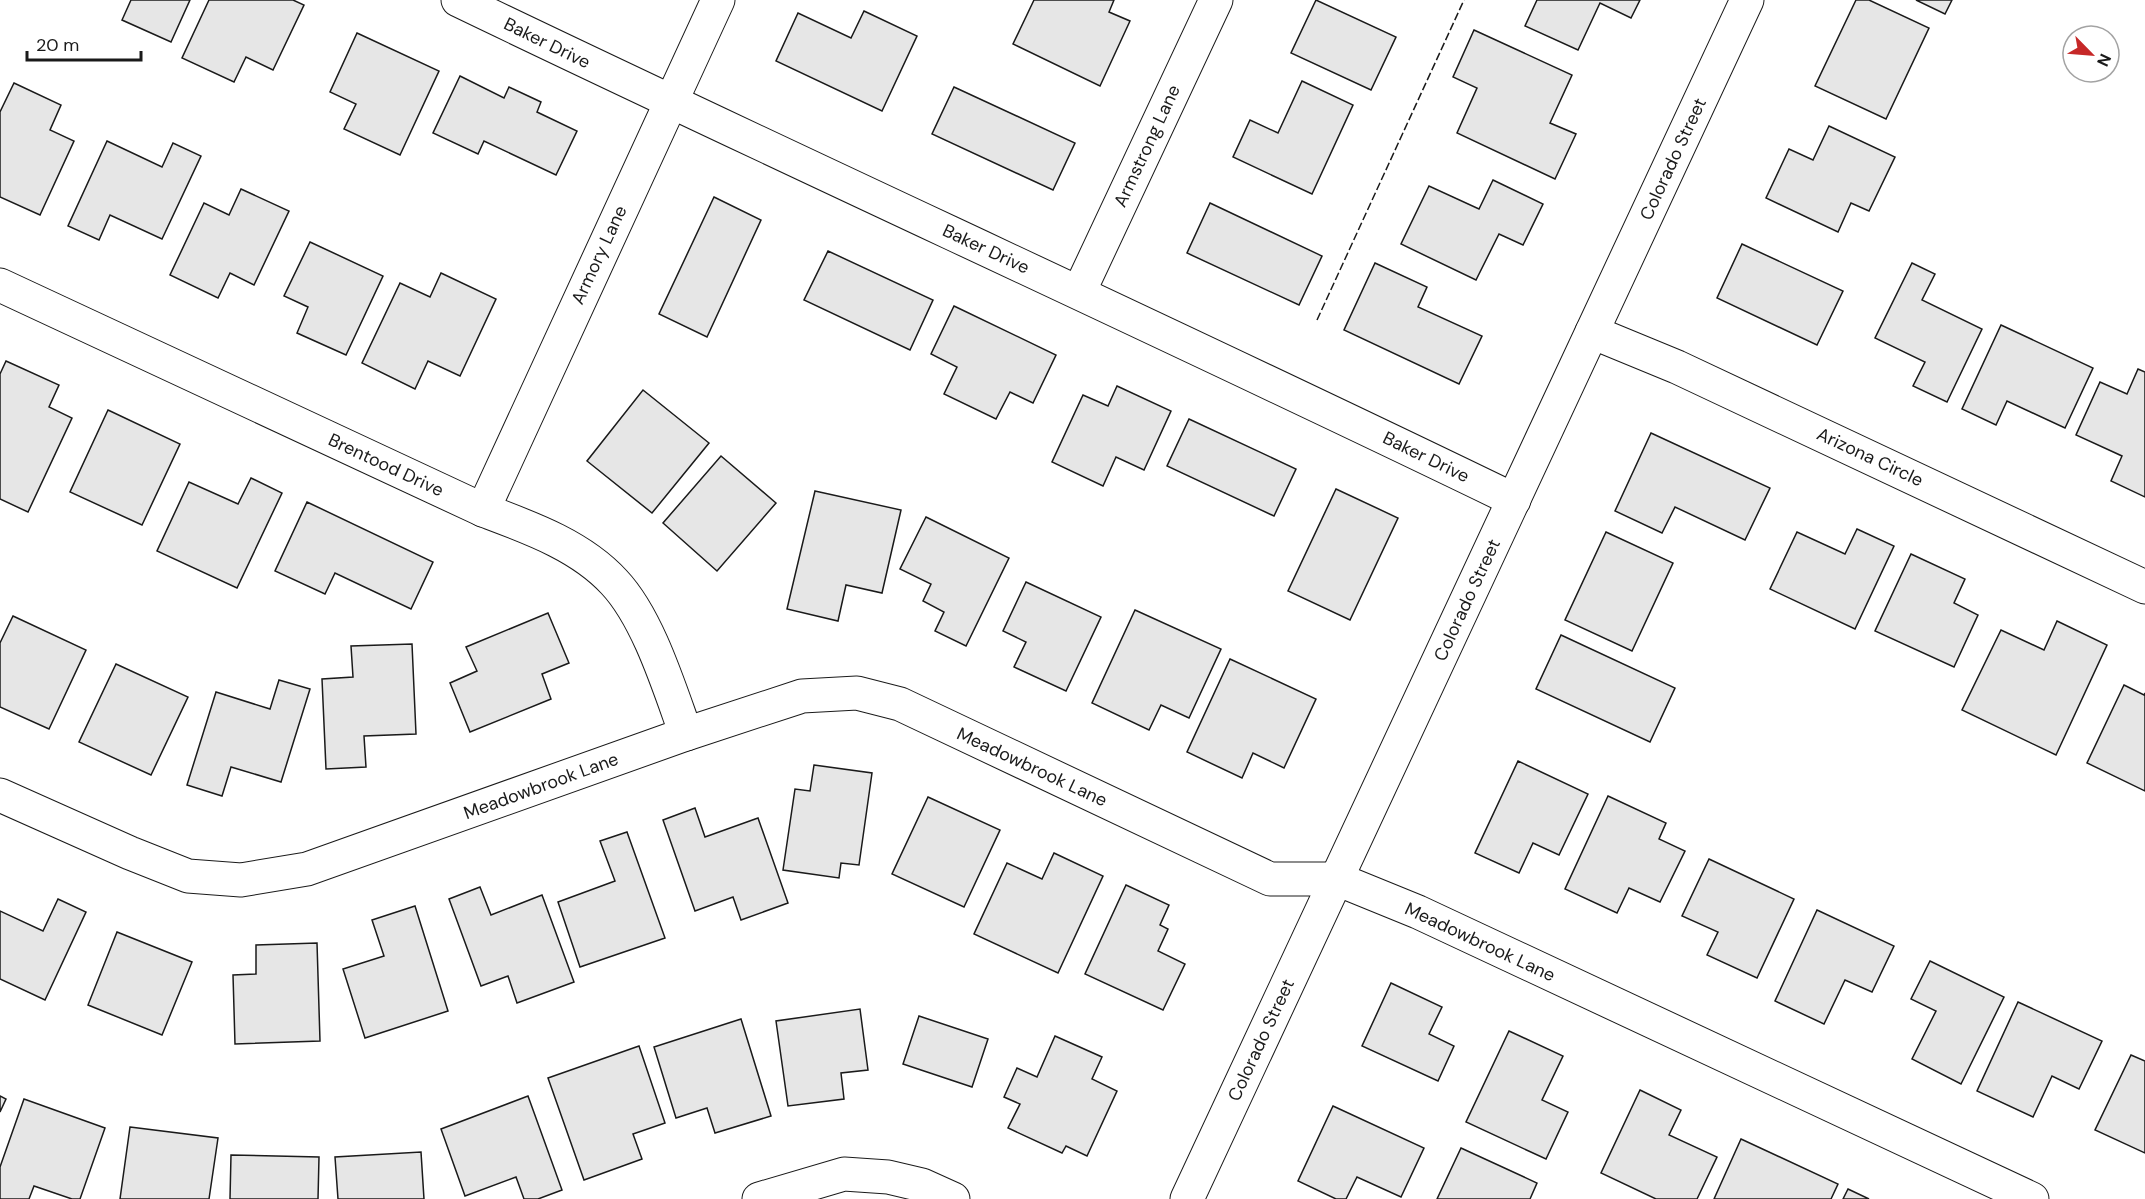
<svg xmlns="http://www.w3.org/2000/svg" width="2145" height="1199" font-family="'DM Sans',sans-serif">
<rect width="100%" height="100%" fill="#fff"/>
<g fill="#e6e6e6" stroke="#1a1a1a" stroke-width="1.5">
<path d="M131 0H190L171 42 122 20Z"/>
<path d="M209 0H293L304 5 273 70 246 57 234 82 182 58Z"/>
<path d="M1034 0H1114L1109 12 1130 21 1100 86 1013 44Z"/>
<path d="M1316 0 1396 37 1371 90 1291 53Z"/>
<path d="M1537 0H1640L1631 18 1600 3 1578 50 1525 26Z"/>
<path d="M1856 0H1869L1929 28 1886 119 1815 86Z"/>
<path d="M1916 0H1952L1945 14Z"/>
<path d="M864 11 917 36 882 111 776 61 798 13 851 38Z"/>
<path d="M1474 30 1572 75 1550 123 1576 134 1555 179 1457 133 1477 88 1453 77Z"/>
<path d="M357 33 439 71 400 155 344 129 356 104 330 92Z"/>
<path d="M460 76 504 98 509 87 541 102 537 112 577 131 556 175 484 141 478 154 433 133Z"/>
<path d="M1302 81 1353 105 1312 194 1233 157 1250 120 1278 133Z"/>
<path d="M14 83 61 105 50 130 74 141 40 215 0 197V112Z"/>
<path d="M954 87 1075 143 1053 190 932 134Z"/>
<path d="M1829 126 1895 157 1869 211 1851 203 1838 232 1766 198 1789 149 1813 160Z"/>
<path d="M107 141 162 167 173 143 201 156 162 239 110 215 99 240 68 226Z"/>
<path d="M1493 180 1543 204 1523 245 1499 234 1476 280 1401 244 1429 186 1479 209Z"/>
<path d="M241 189 289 211 254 285 230 273 218 298 170 275 204 203 229 215Z"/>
<path d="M714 197 761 220 707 337 659 314Z"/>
<path d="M1210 203 1322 256 1299 305 1187 253Z"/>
<path d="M310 242 383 276 346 355 297 333 308 307 284 296Z"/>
<path d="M1742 244 1843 291 1817 345 1717 298Z"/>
<path d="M828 251 933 300 910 350 804 300Z"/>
<path d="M1375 263 1427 287 1418 307 1482 336 1459 384 1344 330Z"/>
<path d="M1912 263 1935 274 1922 300 1982 329 1947 402 1913 386 1925 362 1875 338Z"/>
<path d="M441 273 496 299 460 376 428 361 415 389 362 363 400 283 430 297Z"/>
<path d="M954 306 1056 355 1033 403 1010 392 996 419 944 394 957 367 931 354Z"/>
<path d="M2001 325 2093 368 2065 428 2007 401 1996 425 1962 409Z"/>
<path d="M6 361 59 385 49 407 72 418 28 512 0 499V374Z"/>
<path d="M2138 369 2145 372V497L2111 481 2122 456 2076 435 2100 382 2127 394Z"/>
<path d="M1117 386 1171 411 1144 470 1116 457 1103 486 1052 462 1083 395 1108 406Z"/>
<path d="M643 390 709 443 652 513 587 461Z"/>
<path d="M108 410 180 444 142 525 70 492Z"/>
<path d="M1189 419 1296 469 1274 516 1167 466Z"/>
<path d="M1651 433 1770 488 1745 540 1675 507 1662 533 1615 511Z"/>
<path d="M721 456 776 503 717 571 663 523Z"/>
<path d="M251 478 282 493 237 588 157 551 189 482 238 504Z"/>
<path d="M1336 489 1398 518 1350 620 1288 591Z"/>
<path d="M815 491 901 510 882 593 846 585 838 621 787 609Z"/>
<path d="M307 502 433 562 411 609 335 573 325 594 275 571Z"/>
<path d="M926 517 1009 558 966 646 935 631 944 612 923 601 931 584 900 569Z"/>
<path d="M1857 529 1894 546 1855 629 1770 589 1797 532 1845 554Z"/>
<path d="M1606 532 1673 563 1632 651 1565 620Z"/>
<path d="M1911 554 1965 579 1954 603 1978 615 1954 667 1875 631Z"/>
<path d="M1026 582 1101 617 1066 691 1014 667 1026 642 1003 631Z"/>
<path d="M1135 610 1221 649 1189 718 1161 705 1149 730 1092 703Z"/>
<path d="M548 613 569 663 542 674 551 699 470 732 450 683 477 671 466 647Z"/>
<path d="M13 616 86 650 49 729 0 707V643Z"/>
<path d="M2057 621 2107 645 2056 755 1962 710 2001 630 2044 650Z"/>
<path d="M1561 635 1675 688 1650 742 1536 689Z"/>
<path d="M412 644 416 734 364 736 366 767 326 769 322 679 353 677 351 646Z"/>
<path d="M1230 659 1316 699 1284 768 1253 753 1242 778 1187 752Z"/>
<path d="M116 664 188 697 151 775 79 742Z"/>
<path d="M279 680 310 689 281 782 231 767 222 796 187 785 216 692 270 709Z"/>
<path d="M2124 685 2144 695 2145 693V791L2087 763Z"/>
<path d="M1518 761 1588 794 1559 855 1533 843 1519 873 1475 853Z"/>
<path d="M814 765 872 773 859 865 841 863 839 878 783 870 795 789 810 791Z"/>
<path d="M1608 796 1666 823 1659 839 1685 851 1660 902 1629 888 1617 913 1565 889Z"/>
<path d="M928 797 1000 830 964 907 892 874Z"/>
<path d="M695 808 705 837 758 818 788 903 741 920 733 897 695 911 663 820Z"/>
<path d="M627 832 665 938 580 967 558 902 615 881 600 841Z"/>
<path d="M1054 853 1103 876 1058 973 974 934 1007 863 1042 879Z"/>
<path d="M1709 859 1794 899 1757 978 1707 955 1718 932 1682 916Z"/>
<path d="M1126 885 1169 905 1160 925 1168 929 1158 951 1185 964 1163 1010 1085 974Z"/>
<path d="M480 887 491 915 542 895 574 982 517 1003 508 976 481 986 449 899Z"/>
<path d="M58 899 86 912 45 1000 0 979V911L43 931Z"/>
<path d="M415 906 448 1011 365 1038 343 969 384 956 372 920Z"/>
<path d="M1817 910 1894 946 1872 992 1845 980 1824 1024 1775 1001Z"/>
<path d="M117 932 192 962 162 1035 88 1005Z"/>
<path d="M317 943 320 1041 235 1044 233 975 256 974V945Z"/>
<path d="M1930 961 2004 997 1961 1084 1912 1059 1936 1011 1911 999Z"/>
<path d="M1391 983 1442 1007 1429 1034 1454 1046 1438 1081 1362 1046Z"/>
<path d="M2018 1002 2102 1041 2079 1089 2052 1076 2033 1117 1977 1091Z"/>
<path d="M860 1009 868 1070 841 1073 844 1099 788 1106 776 1021Z"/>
<path d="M919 1016 988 1039 972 1087 903 1064Z"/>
<path d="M741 1019 771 1116 715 1133 707 1108 676 1118 654 1047Z"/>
<path d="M1509 1031 1563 1056 1542 1100 1568 1112 1546 1159 1466 1122Z"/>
<path d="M1055 1036 1102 1057 1092 1079 1117 1091 1087 1156 1066 1146 1062 1153 1008 1128 1020 1104 1004 1097 1017 1068 1037 1077Z"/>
<path d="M639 1046 665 1123 633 1134 642 1159 584 1180 548 1078Z"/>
<path d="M2131 1055 2145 1061V1153L2095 1130Z"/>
<path d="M1640 1090 1681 1110 1669 1135 1717 1157 1697 1199H1656L1601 1173Z"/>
<path d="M0 1096 6 1099 0 1112Z"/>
<path d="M528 1096 562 1190 538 1199H524L516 1177 465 1196 441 1129Z"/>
<path d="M24 1099 105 1128 80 1199H72L34 1186 29 1199H0V1167Z"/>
<path d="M1333 1106 1424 1148 1401 1197 1357 1177 1346 1199H1336L1298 1181Z"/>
<path d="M130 1127 218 1138 209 1199H120Z"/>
<path d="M1741 1139 1838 1184 1831 1199H1714Z"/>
<path d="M1461 1148 1537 1183 1530 1199H1437Z"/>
<path d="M421 1152 424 1199H338L335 1157Z"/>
<path d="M231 1155 319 1157 318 1199H230Z"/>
<path d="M1848 1189 1869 1199H1843Z"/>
</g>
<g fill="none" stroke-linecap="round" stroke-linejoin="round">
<defs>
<g id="minor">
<path d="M458 0C809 169 1164 330 1514 500"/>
<path d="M0 285 483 510C528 527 580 545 614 582 648 618 669 687 686 734"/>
<path d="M1079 292 1216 0"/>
<path d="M1592 332 1677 367 2145 587"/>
<path d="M483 510 718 0"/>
<path d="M0 795 130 853 188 876 241 880 307 869 686 734 802 696 857 693 900 704 1270 879H1337L1418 912 2032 1199"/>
<path d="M759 1199 844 1174 888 1177 922 1185 953 1199"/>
<path d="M1187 1199 1747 0"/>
</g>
</defs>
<use href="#minor" stroke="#1a1a1a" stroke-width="35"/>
<use href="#minor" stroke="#fff" stroke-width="33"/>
<path stroke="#1a1a1a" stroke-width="1.5" stroke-dasharray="8 3" stroke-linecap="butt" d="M1317 320 1464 0"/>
</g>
<g text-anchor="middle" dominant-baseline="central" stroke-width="4.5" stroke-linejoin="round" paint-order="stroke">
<g font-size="18" fill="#1a1a1a" stroke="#fff">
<text transform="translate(547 43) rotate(26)">Baker Drive</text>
<text transform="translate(1147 146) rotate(-65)">Armstrong Lane</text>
<text transform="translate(1673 159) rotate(-65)">Colorado Street</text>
<text transform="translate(986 249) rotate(25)">Baker Drive</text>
<text transform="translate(599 255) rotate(-65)">Armory Lane</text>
<text transform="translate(1426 457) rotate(26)">Baker Drive</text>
<text transform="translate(1870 457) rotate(25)">Arizona Circle</text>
<text transform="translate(386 465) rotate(25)">Brentood Drive</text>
<text transform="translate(1467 600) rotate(-65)">Colorado Street</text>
<text transform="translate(1032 767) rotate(25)">Meadowbrook Lane</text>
<text transform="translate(541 786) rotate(-20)">Meadowbrook Lane</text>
<text transform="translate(1480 942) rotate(25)">Meadowbrook Lane</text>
<text transform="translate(1261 1040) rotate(-65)">Colorado Street</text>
</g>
</g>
<g transform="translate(2091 54) rotate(115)"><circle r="28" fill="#ffffff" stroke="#a3a3a3" stroke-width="1.5"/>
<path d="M0-4.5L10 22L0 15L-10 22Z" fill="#c62828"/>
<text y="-9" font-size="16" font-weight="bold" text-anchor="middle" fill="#1a1a1a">N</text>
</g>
<path d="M27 51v9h114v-9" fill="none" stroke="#1a1a1a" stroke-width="3"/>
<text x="36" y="51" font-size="18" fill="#1a1a1a" stroke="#ffffff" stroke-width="4.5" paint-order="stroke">20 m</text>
</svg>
